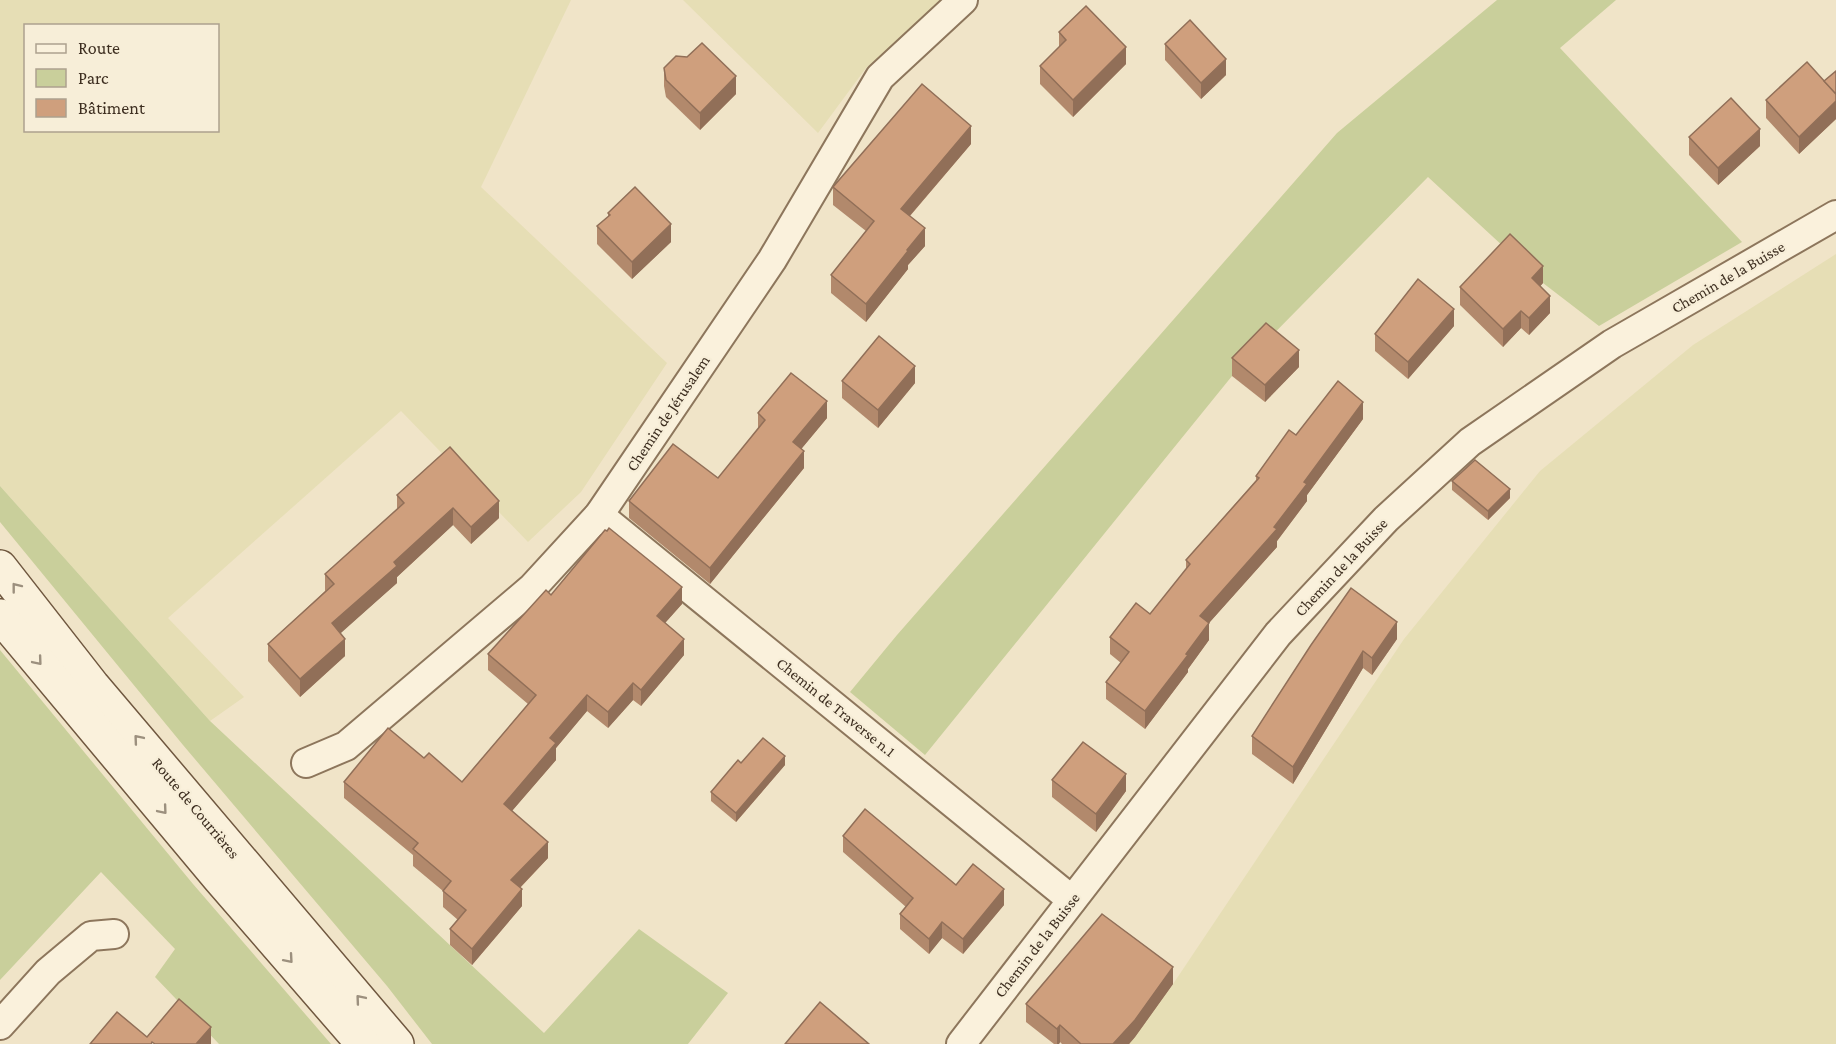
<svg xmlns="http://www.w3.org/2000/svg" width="1836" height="1044" font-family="'Crimson Pro',serif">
<rect width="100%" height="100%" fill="#f0e4c8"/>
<g fill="#e6deb5" fill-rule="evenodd">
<path d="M0 0H571L481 187 667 363 581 492 528 542 401 411 168 618 244 697 210 721 0 486ZM26 26H218V130H26Z"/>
<path d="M683 0H944L866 68 818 133Z"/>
<path d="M1836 254V1044H1125L1169 990 1404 639 1540 471 1693 345Z"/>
</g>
<g fill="#c9cf9b">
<path d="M1497 0H1616L1560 48 1742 242 1599 326 1543 283 1428 177 1232 376 925 755 850 692 897 635 1337 133Z"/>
<path d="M0 486 210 721 544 1033 639 929 728 993 688 1044H432L387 986 183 745 0 522Z"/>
<path d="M0 650 193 884 331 1044H219L155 977 175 949 101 872 0 980Z"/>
</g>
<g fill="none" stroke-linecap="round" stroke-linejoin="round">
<defs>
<g id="minor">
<path d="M599 515 1072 900"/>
<path d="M306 763 346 746 532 588 599 515 772 260 880 77 963 0"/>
<path d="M0 1025 48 972 91 936 114 934"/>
<path d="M961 1044 1278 634 1386 519 1470 442 1612 344 1836 215"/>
</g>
<g id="secondary">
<path d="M0 567 93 686 397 1044"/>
<path d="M0 616 219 878 363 1044"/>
</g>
</defs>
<use href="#minor" stroke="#8d765c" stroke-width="32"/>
<use href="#secondary" stroke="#6f573f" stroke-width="36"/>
<use href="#minor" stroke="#faf1dc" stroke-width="28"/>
<use href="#secondary" stroke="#faf1dc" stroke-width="33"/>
</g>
<g fill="#b2896c">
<path d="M1059 32 1126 64 1073 117 1040 84V66L1059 47Z"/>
<path d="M1165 44 1226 75 1201 99 1165 60Z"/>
<path d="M687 57 736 94 700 130 666 97 664 86V68Z"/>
<path d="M1836 71V119L1799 154 1766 118V100L1824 81Z"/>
<path d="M1689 137 1760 146 1718 185 1689 155Z"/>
<path d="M971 144 910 216 925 246 908 265V269L866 322 831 293V275L866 231 833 205V187Z"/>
<path d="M608 213 671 242 632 279 597 244V226L608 217Z"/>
<path d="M1543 283 1540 286 1550 313 1529 335 1521 328 1503 347 1460 305V287Z"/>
<path d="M1454 326 1408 379 1375 351V334Z"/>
<path d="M1232 358 1299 367 1265 402 1232 376Z"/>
<path d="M842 381 915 383 878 428 842 398Z"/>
<path d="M758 413 827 418 801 449 804 468 710 584 629 518V501L718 478 758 429Z"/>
<path d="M1363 419 1307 495V501L1277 541V547L1209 623V640L1188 669V672L1145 729 1106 699V682L1121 663 1110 654V637L1150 614 1186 570V560L1256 480V476L1296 435Z"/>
<path d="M1452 481 1510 498 1488 520 1452 490Z"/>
<path d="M397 495 499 518 471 544 453 525 397 577V583L340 633 345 656 300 697 268 661V644L325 591V574L397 510Z"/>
<path d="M551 595 682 604 665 623 684 655 641 706 633 700 608 728 587 711 556 748V760L512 811 548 858 520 888 522 906 472 965 450 945V929L458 920 443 907V891L413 866V855L344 798V782L424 758 462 782 528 704 488 670V654Z"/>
<path d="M1397 639 1372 675 1363 668 1293 784 1252 754V736L1311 645Z"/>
<path d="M741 763 785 765 736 822 711 801V792Z"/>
<path d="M1052 780 1126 791 1096 832 1052 797Z"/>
<path d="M843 836 956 885 1004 905 963 954 942 938 929 954 900 929V914L906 907 843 852Z"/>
<path d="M1173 984 1135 1037 1129 1044H1062L1060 1042 1059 1044H1054L1026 1022V1004Z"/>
</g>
<g fill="#916f58">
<path d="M1126 47V64L1073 117V100Z"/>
<path d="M1226 59V75L1201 99V83Z"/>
<path d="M736 76V94L700 130V113Z"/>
<path d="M1836 101V119L1799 154V137Z"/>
<path d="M971 126V144L901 226V209Z"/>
<path d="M1760 129V146L1718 185V168Z"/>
<path d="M671 224V242L632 279V262Z"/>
<path d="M925 228V246L908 265V269L866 322V304L907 250Z"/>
<path d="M1543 266V283L1532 296V278Z"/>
<path d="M1550 296V313L1529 335V318Z"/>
<path d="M1454 309V326L1408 379V362Z"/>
<path d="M1521 311V328L1503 347V329Z"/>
<path d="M1299 350V367L1265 402V385Z"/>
<path d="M915 366V383L878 428V410Z"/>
<path d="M827 401V418L793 459V442Z"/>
<path d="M1363 402V419L1307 495V501L1277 541V547L1209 623V640L1188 669V672L1145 729V711L1186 654 1200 616 1274 527 1304 482Z"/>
<path d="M804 451V468L710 584V568Z"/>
<path d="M1510 489V498L1488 520V511Z"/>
<path d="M499 501V518L471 544V527Z"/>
<path d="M453 508V525L397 577V583L332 641V623L394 562Z"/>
<path d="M682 587V604L657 632V616Z"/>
<path d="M1397 622V639L1372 675V658Z"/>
<path d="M345 639V656L300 697V679Z"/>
<path d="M684 639V655L641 706V690Z"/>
<path d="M1363 651V668L1293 784V767Z"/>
<path d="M633 683V700L608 728V712Z"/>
<path d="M587 695V711L556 748V760L504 820V804L550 738Z"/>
<path d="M785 756V765L736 822V813Z"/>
<path d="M1126 774V791L1096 832V814Z"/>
<path d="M548 842V858L511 897V880Z"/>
<path d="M522 889V906L472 965V949Z"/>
<path d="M1004 889V905L963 954V939Z"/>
<path d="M942 922V938L929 954V939Z"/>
<path d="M1173 967V984L1135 1037 1129 1044H1113Z"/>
<path d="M1060 1025V1042L1059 1044H1057V1029Z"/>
<path d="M211 1027V1044H196Z"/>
</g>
<g fill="#cf9f7d" stroke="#916f58" stroke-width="1.5">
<path d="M1086 6 1126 47 1073 100 1040 66 1066 40 1059 32Z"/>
<path d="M1190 20 1226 59 1201 83 1165 44Z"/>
<path d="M702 43 736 76 700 113 666 80 664 68 676 56 687 57Z"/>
<path d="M1807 62 1836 94V101L1799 137 1766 100Z"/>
<path d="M1836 71V94L1824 81Z"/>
<path d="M922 84 971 126 901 209 925 228 907 250 908 251 866 304 831 275 874 221 833 187Z"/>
<path d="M1731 98 1760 129 1718 168 1689 137Z"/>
<path d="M635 187 671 224 632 262 597 226 610 215 608 213Z"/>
<path d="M1510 234 1543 266 1532 278 1550 296 1529 318 1521 311 1503 329 1460 287Z"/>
<path d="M1418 279 1454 309 1408 362 1375 334Z"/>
<path d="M1266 323 1299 350 1265 385 1232 358Z"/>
<path d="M879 336 915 366 878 410 842 381Z"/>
<path d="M791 373 827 401 793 442 804 451 710 568 629 501 673 444 718 478 765 420 758 413Z"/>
<path d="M1338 381 1363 402 1304 482 1307 484 1274 527 1277 529 1200 616 1209 623 1186 654 1188 655 1145 711 1106 682 1129 652 1110 637 1136 603 1150 614 1190 564 1186 560 1259 478 1256 476 1289 430 1296 435Z"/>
<path d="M450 447 499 501 471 527 453 508 394 562 397 566 332 623 345 639 300 679 268 644 334 584 325 574 404 503 397 495Z"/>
<path d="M1475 460 1510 489 1488 511 1452 481Z"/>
<path d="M609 528 682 587 657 616 684 639 641 690 633 683 608 712 587 695 550 738 556 743 504 804 548 842 511 880 522 889 472 949 450 929 466 910 443 891 451 881 413 849 418 843 344 782 388 728 424 758 429 753 462 782 536 695 488 654 546 590 551 595 605 530 607 531Z"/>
<path d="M1351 588 1397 622 1372 658 1363 651 1293 767 1252 736 1311 645Z"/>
<path d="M763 738 785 756 736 813 711 792 738 760 741 763Z"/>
<path d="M1083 742 1126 774 1096 814 1052 780Z"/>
<path d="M865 809 956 885 973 864 1004 889 963 939 942 922 929 939 900 914 913 898 843 836Z"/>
<path d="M1102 914 1173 967 1135 1020 1113 1044H1081L1060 1025 1057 1029 1026 1004Z"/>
<path d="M179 999 211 1027 196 1044H155L152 1042 151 1044H90L117 1012 147 1037Z"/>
<path d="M820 1002 869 1044H785Z"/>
</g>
<defs><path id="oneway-chevron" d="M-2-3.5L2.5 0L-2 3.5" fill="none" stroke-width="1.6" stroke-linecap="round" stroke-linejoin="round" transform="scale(1.5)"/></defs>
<g stroke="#9c907e">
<use href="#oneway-chevron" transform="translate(16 587) rotate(-128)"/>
<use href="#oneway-chevron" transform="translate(38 661) rotate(50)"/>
<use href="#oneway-chevron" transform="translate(138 739) rotate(-130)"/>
<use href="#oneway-chevron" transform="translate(163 810) rotate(50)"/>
<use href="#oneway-chevron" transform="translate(289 959) rotate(49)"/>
<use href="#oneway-chevron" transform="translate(360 999) rotate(-130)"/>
</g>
<g text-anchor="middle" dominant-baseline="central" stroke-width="4.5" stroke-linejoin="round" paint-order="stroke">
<g font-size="16" fill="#3d2e20" stroke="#f7eed8">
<text transform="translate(1728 277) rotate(-30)">Chemin de la Buisse</text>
<text transform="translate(668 413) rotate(-56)">Chemin de Jérusalem</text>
<text transform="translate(1341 567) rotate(-47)">Chemin de la Buisse</text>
<text transform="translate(836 707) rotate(39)">Chemin de Traverse n.1</text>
<text transform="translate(196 808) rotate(50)">Route de Courrières</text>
<text transform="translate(1037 945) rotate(-52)">Chemin de la Buisse</text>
</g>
</g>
<rect x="24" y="24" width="195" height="108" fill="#f7eed8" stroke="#ada18e" stroke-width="1.5"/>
<rect x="36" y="44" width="30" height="9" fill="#faf1dc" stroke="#ada18e" stroke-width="1.5"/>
<text x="78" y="54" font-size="18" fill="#3d2e20">Route</text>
<rect x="36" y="69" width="30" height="18" fill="#c9cf9b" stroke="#ada18e" stroke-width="1.5"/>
<text x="78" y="84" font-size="18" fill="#3d2e20">Parc</text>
<rect x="36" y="99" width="30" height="18" fill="#cf9f7d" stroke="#ada18e" stroke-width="1.5"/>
<text x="78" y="114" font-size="18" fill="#3d2e20">Bâtiment</text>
</svg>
